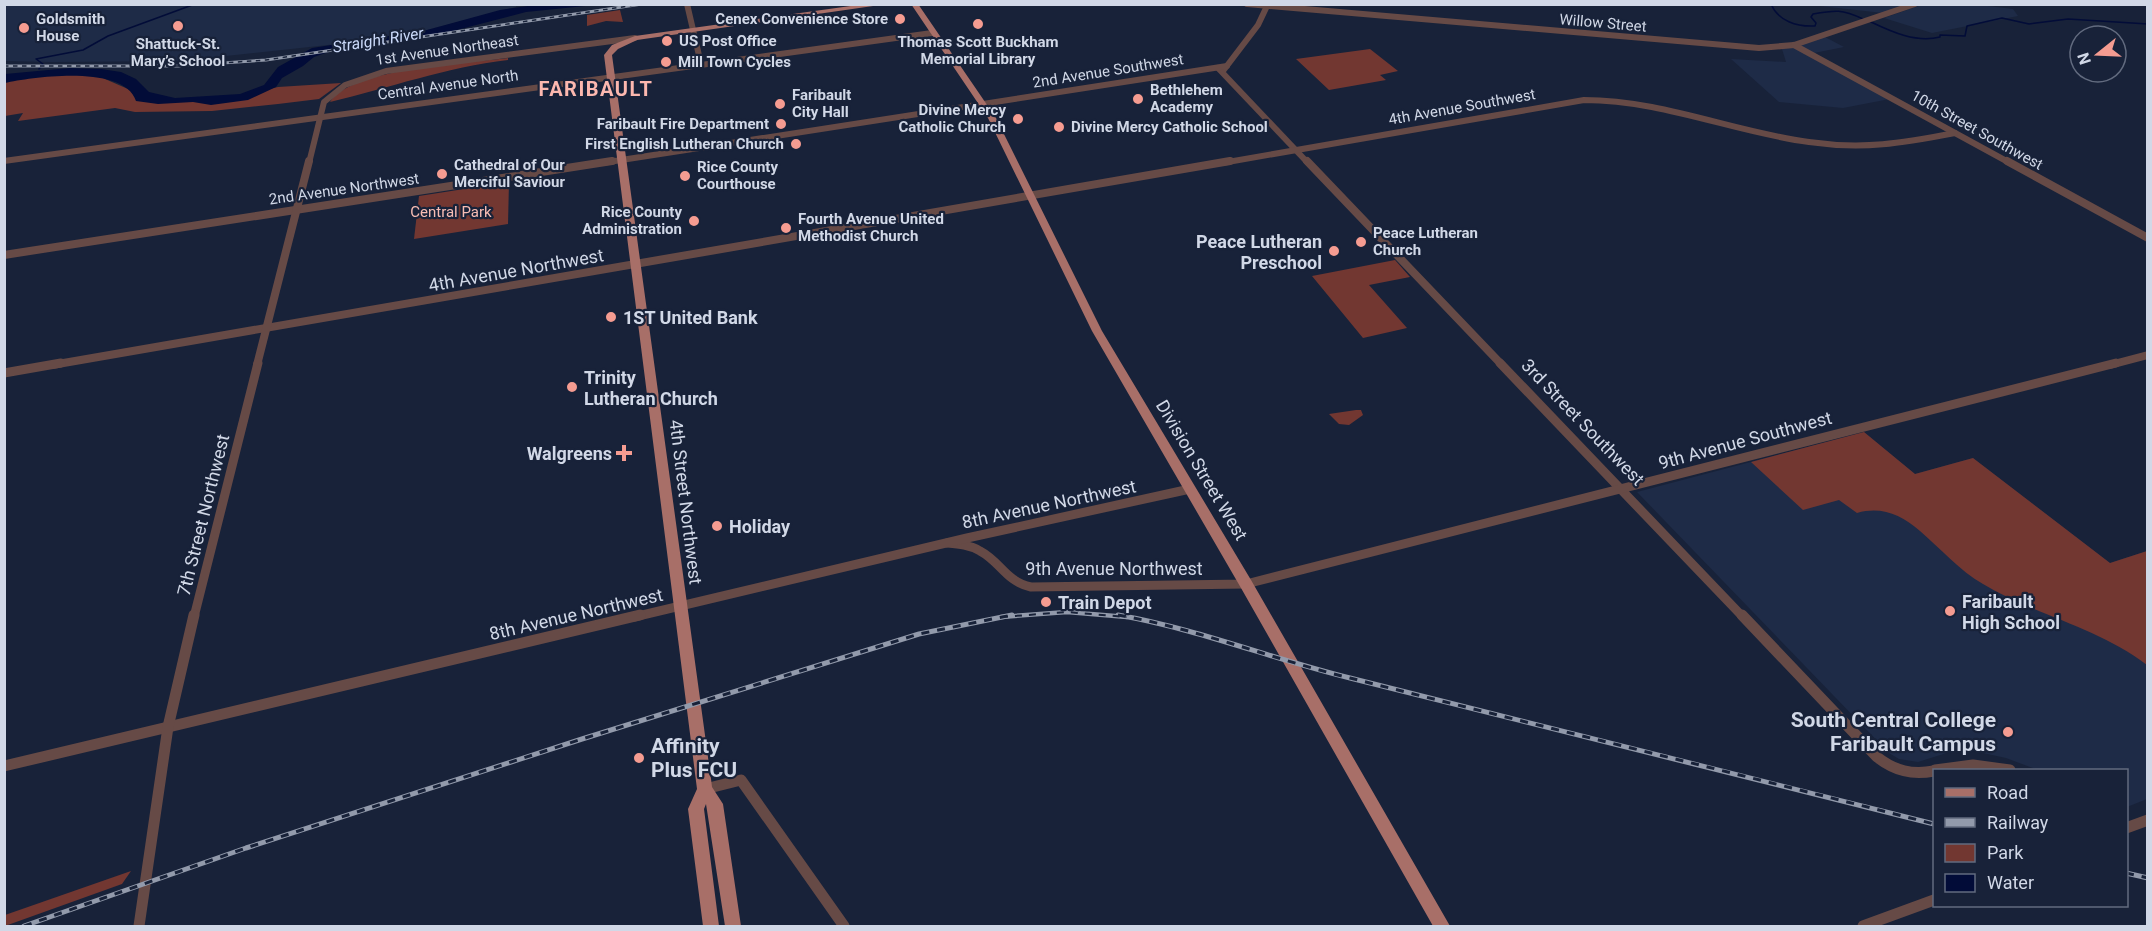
<svg xmlns="http://www.w3.org/2000/svg" width="2152" height="931" font-family="Roboto,sans-serif">
<rect width="100%" height="100%" fill="#182239"/>
<g fill="#1e2b47">
<path d="M1924 4H1972L2013 9 2018 16 1932 33 1884 18Z"/>
<path d="M5 5H516V7L427 30 337 44 179 61 53 62 5 61Z"/>
<path d="M1811 5H1910L1883 13Z"/>
<path d="M1825 37 1844 47 1814 53 1895 98 1843 108 1779 102 1731 59 1786 62 1782 49Z"/>
<path d="M1864 432 1915 474 1973 458 2110 563 2147 551V799L2127 807 2126 770H2038L2006 758 1969 750H1956L1918 762 1899 759 1889 753 1637 492Z"/>
</g>
<g fill="#723731">
<path d="M620 10 623 22 606 21 587 26V15Z"/>
<path d="M1370 49 1398 71 1380 75 1386 80 1329 90 1296 59Z"/>
<path d="M508 58V60C447 67 389 88 330 102 352 68 467 63 508 58Z"/>
<path d="M89 72 151 99 228 98 278 87 341 83 319 99 278 104 212 111 135 112 115 108 18 121 23 113 5 116 4 76Z"/>
<path d="M509 182 508 224 414 239 419 196Z"/>
<path d="M1395 260 1410 277 1369 285 1407 328 1363 338 1312 276Z"/>
<path d="M1356 410H1361L1363 415 1349 425 1339 424 1329 414Z"/>
<path d="M1864 432 1915 474 1973 458 2110 563 2147 551V665C2099 628 2035 615 1983 584 1960 571 1940 548 1920 531 1901 515 1882 506 1857 513L1839 500 1803 510 1751 462Z"/>
<path d="M131 871 122 884 5 926V915Z"/>
</g>
<path fill="#020c38" d="M535 5H595L526 12 449 32 331 51 314 57 303 66 282 78 276 87 248 100 211 105 193 102 158 104 136 101C124 64 33 77 5 83V74L70 68 101 69 121 72 136 79 149 92 175 98 240 94 264 85 278 67 312 48 427 30 500 10Z"/>
<g fill="none" stroke-linecap="round" stroke-linejoin="round">
<g stroke="#020c38" stroke-width="1.5">
<path d="M1771 4C1778 21 1797 27 1815 26L1816 23 1811 17 1813 14C1835 10 1842 9 1863 19"/>
<path d="M1871 22C1892 32 1916 43 1940 37V35L1965 36 1967 26 2002 18 2029 24 2068 19 2148 24"/>
<path d="M39 69 43 64 36 59 83 50 108 36 195 4"/>
</g>
<g stroke="#664a46" stroke-width="6">
<path d="M687 4 701 64"/>
<path d="M1247 4 1759 48 1794 45 1915 4"/>
<path d="M1794 45 2010 163"/>
<path d="M1218 68 1308 163"/>
<path d="M1223 71 1258 25 1267 6"/>
<path d="M4 161 932 33"/>
<path d="M309 163 324 102 345 85 386 71 635 38"/>
<path d="M602 163 1227 66"/>
<path d="M1222 163 1584 100C1662 100 1733 132 1809 142 1864 150 1902 143 1955 133"/>
</g>
<g stroke="#664a46" stroke-width="8">
<path d="M1307 161 1502 365"/>
<path d="M2007 161 2148 238"/>
<path d="M4 255 612 161"/>
<path d="M52 365 1230 161"/>
<path d="M257 365 309 161"/>
<path d="M2110 365 2148 355"/>
</g>
<g stroke="#664a46" stroke-width="9">
<path d="M1500 363 1743 617"/>
<path d="M4 373 61 363"/>
<path d="M947 543C958 544 970 545 980 551 1001 562 1005 581 1031 587L1246 584 2116 363"/>
<path d="M194 617 258 363"/>
<path d="M634 617 967 538 1190 489"/>
</g>
<g stroke="#664a46" stroke-width="11">
<path d="M1742 615 1877 757C1895 771 1912 775 1934 771"/>
<path d="M4 766 640 615"/>
<path d="M1935 770 1973 765 2010 770"/>
<path d="M705 789 741 780 844 926"/>
<path d="M2126 828 2148 820"/>
<path d="M139 926 168 727 194 615"/>
<path d="M1863 926 1934 900"/>
</g>
<g fill="#a86f68" fill-rule="evenodd">
<path d="M865 4H887L637 40 618 49 612 55 711 779 712 787 723 804 741 926H725L706 804 704 809 719 926H703L688 809 697 789 604 55 612 45 635 36Z"/>
<path d="M911 4H918L996 118 1102 331 1251 580 1450 926H1433L1241 588 1092 331 988 118Z"/>
</g>
<defs>
<path id="rail-far2" d="M4 66H178L266 60 642 4"/>
<path id="rail-far1" d="M1001 617 1067 612 1127 617"/>
<g id="rail">
<path d="M1118 615C1198 629 1272 659 1350 678 1544 727 1739 774 1934 824"/>
<path d="M2126 873 2148 878"/>
<path d="M24 926 246 848 582 739 919 634 1012 615"/>
</g>
</defs>
<use href="#rail-far2" stroke="#929aab" stroke-width="3"/>
<use href="#rail-far1" stroke="#929aab" stroke-width="4.5"/>
<use href="#rail" stroke="#929aab" stroke-width="5"/>
<use href="#rail-far2" stroke="#182239" stroke-width="1.5" stroke-dasharray="4.5" stroke-linecap="butt"/>
<use href="#rail-far1" stroke="#182239" stroke-width="2" stroke-dasharray="7" stroke-linecap="butt"/>
<use href="#rail" stroke="#182239" stroke-width="3" stroke-dasharray="8" stroke-linecap="butt"/>
</g>
<g fill="#f59c91" stroke="#182239" stroke-width="2">
<circle cx="900" cy="19" r="6"/>
<circle cx="978" cy="24" r="6"/>
<circle cx="178" cy="26" r="6"/>
<circle cx="24" cy="28" r="6"/>
<circle cx="667" cy="41" r="6"/>
<circle cx="666" cy="62" r="6"/>
<circle cx="1138" cy="99" r="6"/>
<circle cx="780" cy="104" r="6"/>
<circle cx="1018" cy="119" r="6"/>
<circle cx="781" cy="124" r="6"/>
<circle cx="1059" cy="127" r="6"/>
<circle cx="796" cy="144" r="6"/>
<circle cx="442" cy="174" r="6"/>
<circle cx="685" cy="176" r="6"/>
<circle cx="694" cy="221" r="6"/>
<circle cx="786" cy="228" r="6"/>
<circle cx="1361" cy="242" r="6"/>
<circle cx="1334" cy="251" r="6"/>
<circle cx="611" cy="317" r="6"/>
<circle cx="572" cy="387" r="6"/>
<path d="M621 444h6v6h6v6h-6v6h-6v-6h-6v-6h6z"/>
<circle cx="717" cy="526" r="6"/>
<circle cx="1046" cy="602" r="6"/>
<circle cx="1950" cy="611" r="6"/>
<circle cx="2008" cy="732" r="6"/>
<circle cx="639" cy="758" r="6"/>
</g>
<g text-anchor="middle" dominant-baseline="central" stroke-width="4.5" stroke-linejoin="round" paint-order="stroke">
<g font-size="15" font-weight="bold" fill="#d1d8e7" stroke="#182239" text-anchor="start">
<text x="36" y="19">Goldsmith<tspan x="36" dy="17">House</tspan></text>
<text x="888" y="19" text-anchor="end">Cenex Convenience Store</text>
<text x="679" y="41">US Post Office</text>
<text x="978" y="42" text-anchor="middle">Thomas Scott Buckham<tspan x="978" dy="17">Memorial Library</tspan></text>
<text x="178" y="44" text-anchor="middle">Shattuck-St.<tspan x="178" dy="17">Mary’s School</tspan></text>
<text x="678" y="62">Mill Town Cycles</text>
<text x="1150" y="90">Bethlehem<tspan x="1150" dy="17">Academy</tspan></text>
<text x="792" y="95">Faribault<tspan x="792" dy="17">City Hall</tspan></text>
<text x="1006" y="110" text-anchor="end">Divine Mercy<tspan x="1006" dy="17">Catholic Church</tspan></text>
<text x="769" y="124" text-anchor="end">Faribault Fire Department</text>
<text x="1071" y="127">Divine Mercy Catholic School</text>
<text x="784" y="144" text-anchor="end">First English Lutheran Church</text>
<text x="454" y="165">Cathedral of Our<tspan x="454" dy="17">Merciful Saviour</tspan></text>
<text x="697" y="167">Rice County<tspan x="697" dy="17">Courthouse</tspan></text>
<text x="682" y="212" text-anchor="end">Rice County<tspan x="682" dy="17">Administration</tspan></text>
<text x="798" y="219">Fourth Avenue United<tspan x="798" dy="17">Methodist Church</tspan></text>
<text x="1373" y="233">Peace Lutheran<tspan x="1373" dy="17">Church</tspan></text>
</g>
<g font-size="15" fill="#d1d8e7" stroke="#182239">
<text transform="translate(1603 23) rotate(5)">Willow Street</text>
<text transform="translate(447 50) rotate(-8)">1st Avenue Northeast</text>
<text transform="translate(1108 71) rotate(-9)">2nd Avenue Southwest</text>
<text transform="translate(448 85) rotate(-8)">Central Avenue North</text>
<text transform="translate(1462 107) rotate(-10)">4th Avenue Southwest</text>
<text transform="translate(1977 130) rotate(29)">10th Street Southwest</text>
<text transform="translate(344 189) rotate(-8)">2nd Avenue Northwest</text>
</g>
<g font-size="15" fill="#f8bdb4" stroke="#182239">
<text x="451" y="212">Central Park</text>
</g>
<g font-size="16" font-style="italic" fill="#cad9f9" stroke="#182239">
<text transform="translate(378 40) rotate(-9)">Straight River</text>
</g>
<g font-size="18" font-weight="bold" fill="#d1d8e7" stroke="#182239" text-anchor="start">
<text x="1322" y="241" text-anchor="end">Peace Lutheran<tspan x="1322" dy="21">Preschool</tspan></text>
<text x="623" y="317">1ST United Bank</text>
<text x="584" y="377">Trinity<tspan x="584" dy="21">Lutheran Church</tspan></text>
<text x="612" y="453" text-anchor="end">Walgreens</text>
<text x="729" y="526">Holiday</text>
<text x="1962" y="601">Faribault<tspan x="1962" dy="21">High School</tspan></text>
<text x="1058" y="602">Train Depot</text>
</g>
<g font-size="18" fill="#d1d8e7" stroke="#182239">
<text transform="translate(516 270) rotate(-10)">4th Avenue Northwest</text>
<text transform="translate(1583 422) rotate(46)">3rd Street Southwest</text>
<text transform="translate(1745 440) rotate(-15)">9th Avenue Southwest</text>
<text transform="translate(1202 470) rotate(59)">Division Street West</text>
<text transform="translate(686 502) rotate(83)">4th Street Northwest</text>
<text transform="translate(1049 504) rotate(-12)">8th Avenue Northwest</text>
<text transform="translate(203 515) rotate(-76)">7th Street Northwest</text>
<text x="1114" y="568">9th Avenue Northwest</text>
<text transform="translate(576 614) rotate(-13)">8th Avenue Northwest</text>
</g>
<g font-size="20" font-weight="bold" letter-spacing="1.5" fill="#fcb8af" stroke="#182239">
<text x="596" y="89">FARIBAULT</text>
</g>
<g font-size="21" font-weight="bold" fill="#d1d8e7" stroke="#182239" text-anchor="end">
<text x="1996" y="720">South Central College<tspan x="1996" dy="24">Faribault Campus</tspan></text>
<text x="651" y="746" text-anchor="start">Affinity<tspan x="651" dy="24">Plus FCU</tspan></text>
</g>
</g>
<rect width="2152" height="931" fill="none" stroke="#d1d8e7" stroke-width="12"/>
<rect x="1933" y="769" width="195" height="138" fill="#182239" stroke="#626b7f" stroke-width="1.5"/>
<rect x="1945" y="788" width="30" height="9" fill="#a86f68" stroke="#626b7f" stroke-width="1.5"/>
<text x="1987" y="799" font-size="18" fill="#d1d8e7">Road</text>
<rect x="1945" y="818" width="30" height="9" fill="#929aab" stroke="#626b7f" stroke-width="1.5"/>
<text x="1987" y="829" font-size="18" fill="#d1d8e7">Railway</text>
<rect x="1945" y="844" width="30" height="18" fill="#723731" stroke="#626b7f" stroke-width="1.5"/>
<text x="1987" y="859" font-size="18" fill="#d1d8e7">Park</text>
<rect x="1945" y="874" width="30" height="18" fill="#020c38" stroke="#626b7f" stroke-width="1.5"/>
<text x="1987" y="889" font-size="18" fill="#d1d8e7">Water</text>
<g transform="translate(2098 54) rotate(252)"><circle r="28" fill="#182239" stroke="#626b7f" stroke-width="1.5"/>
<path d="M0-4.5L10 22L0 15L-10 22Z" fill="#f59c91"/>
<text y="-9" font-size="16" font-weight="bold" text-anchor="middle" fill="#d1d8e7">N</text>
</g>
</svg>
